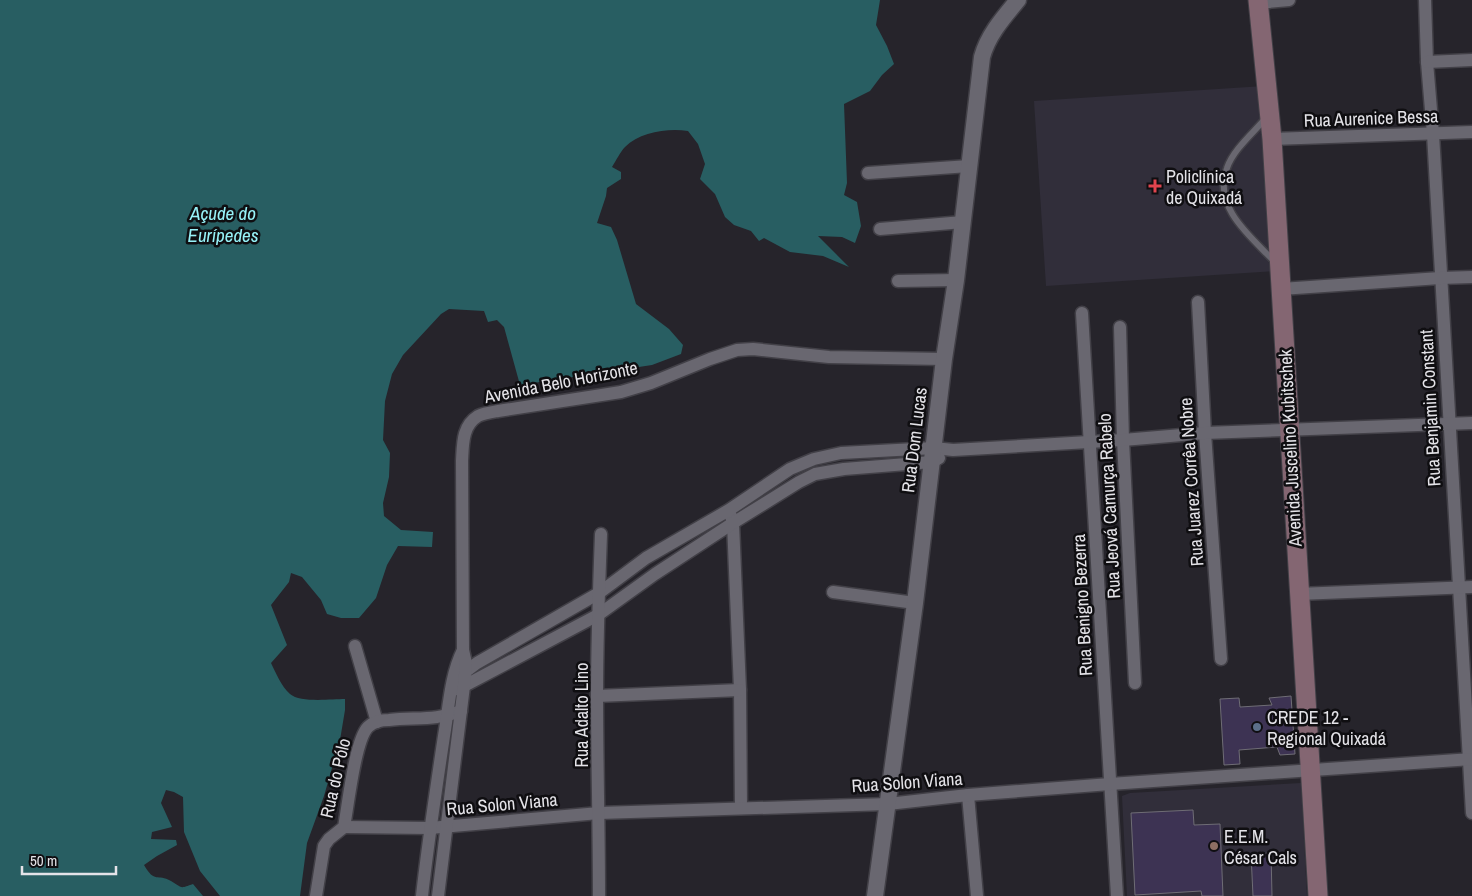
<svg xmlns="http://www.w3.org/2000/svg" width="1472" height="896" font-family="'Archivo Narrow',sans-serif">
<rect width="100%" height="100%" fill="#26242b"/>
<g fill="#312e3a">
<path d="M1264 86 1275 271 1046 286 1034 101Z"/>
<path d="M1301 783 1307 896H1127L1122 796 1130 793Z"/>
</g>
<path fill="#285e62" d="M0 0H880L876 25 887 46 894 64 882 75 870 91 844 104 847 183 844 195 857 202 861 226 855 243 842 237 818 236 849 267 823 256 790 252 764 238 759 241 751 231 734 225 725 217 715 194 700 179 705 164 698 144 688 131C668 128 640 132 625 147 620 152 616 161 612 167L621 172V179L607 188 606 196 597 223 611 227 617 240 636 304 669 329 683 345 681 354 652 365 520 385 504 327 497 320 488 322 484 311 449 309 441 314 403 355 392 374 385 401 383 440 390 453 389 477 383 503 384 516 401 530 433 532 432 547 398 546 387 565 376 598 359 618H341L327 614 321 600 302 577 291 573 289 582 271 605 287 645 271 663C276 673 281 686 290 694 300 703 331 699 345 699V710L340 740 324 796 307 843 300 896H220L200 871 184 832 183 797 174 792 166 790 161 803 172 827 152 832 151 839 176 840 177 845 157 856 144 865C155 884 157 873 171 881 183 888 179 889 193 884L203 896H0Z"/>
<g fill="#3d3353" stroke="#6f6d75">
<path d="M1291 696 1295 754 1280 755 1277 747 1239 750 1240 764 1224 765 1220 699 1239 698 1240 707 1272 705 1269 698Z"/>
<path d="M1193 810 1194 825 1220 824 1223 896H1202L1201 891 1135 895 1131 813Z"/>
<path d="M1271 853 1272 896H1253L1251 854Z"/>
</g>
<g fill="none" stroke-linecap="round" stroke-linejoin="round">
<defs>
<path id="service" d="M1265 119C1253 133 1233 150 1227 168 1212 207 1251 237 1275 262"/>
<g id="minor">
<path d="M1425 0 1427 62 1433 134 1472 813"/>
<path d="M1258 3 1289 0"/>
<path d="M1427 62 1472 60"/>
<path d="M1272 139 1472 132"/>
<path d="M868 173 969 166"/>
<path d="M880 229 963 222"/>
<path d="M898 281 956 280"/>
<path d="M1281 289 1440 278 1472 277"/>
<path d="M1198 302 1205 433 1221 659"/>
<path d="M1082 313 1117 896"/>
<path d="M1120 327 1123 440 1135 683"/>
<path d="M731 516 733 523 740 690 741 808"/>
<path d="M833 592 915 603"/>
<path d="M1298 594 1472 587"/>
<path d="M355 646 377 722"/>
<path d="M454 678 465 672 477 663 599 593 646 558 729 510 790 469 814 459 841 453 934 448 953 450 1123 440 1205 433 1472 423"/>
<path d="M451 691 464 686 598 615 655 574 733 523 799 482 815 474 844 469 932 462 939 458"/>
<path d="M597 696 740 690"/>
<path d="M968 795 977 896"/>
<path d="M344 827 430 828 599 813 888 804 968 795 1110 784 1472 759"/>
<path d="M316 896 324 846 329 839 344 827C348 806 355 740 368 727 373 722 382 720 389 720 416 717 435 721 461 711"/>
<path d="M422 896C428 842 436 789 444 736 449 707 450 676 463 650"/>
<path d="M438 896 464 686 466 663 463 650 462 461C463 444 462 426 478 416 484 413 492 412 498 411L621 392 651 383 710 359 737 350 753 349 829 357 944 359"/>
<path d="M599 896C599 829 597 761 597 694 597 641 599 587 601 534"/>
</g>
<path id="tertiary" d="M875 896 915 603 944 359 956 280 982 57C988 35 1003 18 1018 0"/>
<path id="secondary" d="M1258 0 1272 139 1318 896"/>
</defs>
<use href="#service" stroke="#424047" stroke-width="9"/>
<use href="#minor" stroke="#424047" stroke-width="15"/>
<use href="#tertiary" stroke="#424047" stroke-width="19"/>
<use href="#secondary" stroke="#424047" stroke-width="21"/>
<use href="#service" stroke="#696770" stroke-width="6"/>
<use href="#minor" stroke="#696770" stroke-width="12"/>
<use href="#tertiary" stroke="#696770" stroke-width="16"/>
<use href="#secondary" stroke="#846672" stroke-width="19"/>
</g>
<path fill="#e0444e" stroke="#0f0e11" stroke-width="2" d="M1152.5 178.5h5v5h5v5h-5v5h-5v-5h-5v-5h5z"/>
<circle fill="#5c6f8a" stroke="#0f0e11" stroke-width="2" cx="1257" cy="727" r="5"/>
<circle fill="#8d6e63" stroke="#0f0e11" stroke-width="2" cx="1214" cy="846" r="5"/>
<g text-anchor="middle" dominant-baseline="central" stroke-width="5" stroke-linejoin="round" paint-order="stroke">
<g font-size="18" fill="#e4e3e8" stroke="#0f0e11">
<text transform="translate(1371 118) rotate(-2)">Rua Aurenice Bessa</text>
<text transform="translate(561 382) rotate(-11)">Avenida Belo Horizonte</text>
<text transform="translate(1430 408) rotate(-93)">Rua Benjamin Constant</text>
<text transform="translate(914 440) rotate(-83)">Rua Dom Lucas</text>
<text transform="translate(1290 448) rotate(-93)">Avenida Juscelino Kubitschek</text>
<text transform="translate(1191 482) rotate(-94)">Rua Juarez Corrêa Nobre</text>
<text transform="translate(1109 506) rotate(-93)">Rua Jeová Camurça Rabelo</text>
<text transform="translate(1082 605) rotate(-93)">Rua Benigno Bezerra</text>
<text transform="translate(581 715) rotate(-90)">Rua Adalto Lino</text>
<text transform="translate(335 778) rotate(-77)">Rua do Pólo</text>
<text transform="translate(907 782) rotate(-4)">Rua Solon Viana</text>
<text transform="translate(502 804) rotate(-5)">Rua Solon Viana</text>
</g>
<g font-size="18" fill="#e4e3e8" stroke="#0f0e11" text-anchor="start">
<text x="1166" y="176">Policlínica<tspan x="1166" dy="21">de Quixadá</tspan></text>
<text x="1267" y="717">CREDE 12 -<tspan x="1267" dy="21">Regional Quixadá</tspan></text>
<text x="1224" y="836">E.E.M.<tspan x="1224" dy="21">César Cals</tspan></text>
</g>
<g font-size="19" font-style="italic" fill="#97f2f8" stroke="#0f0e11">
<text x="223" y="213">Açude do<tspan x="223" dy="22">Eurípedes</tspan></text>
</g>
</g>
<path d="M22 866v8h94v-8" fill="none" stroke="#e4e3e8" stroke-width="2.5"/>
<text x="30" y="866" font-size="15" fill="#e4e3e8" stroke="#0f0e11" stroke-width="4" paint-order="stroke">50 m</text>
</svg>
